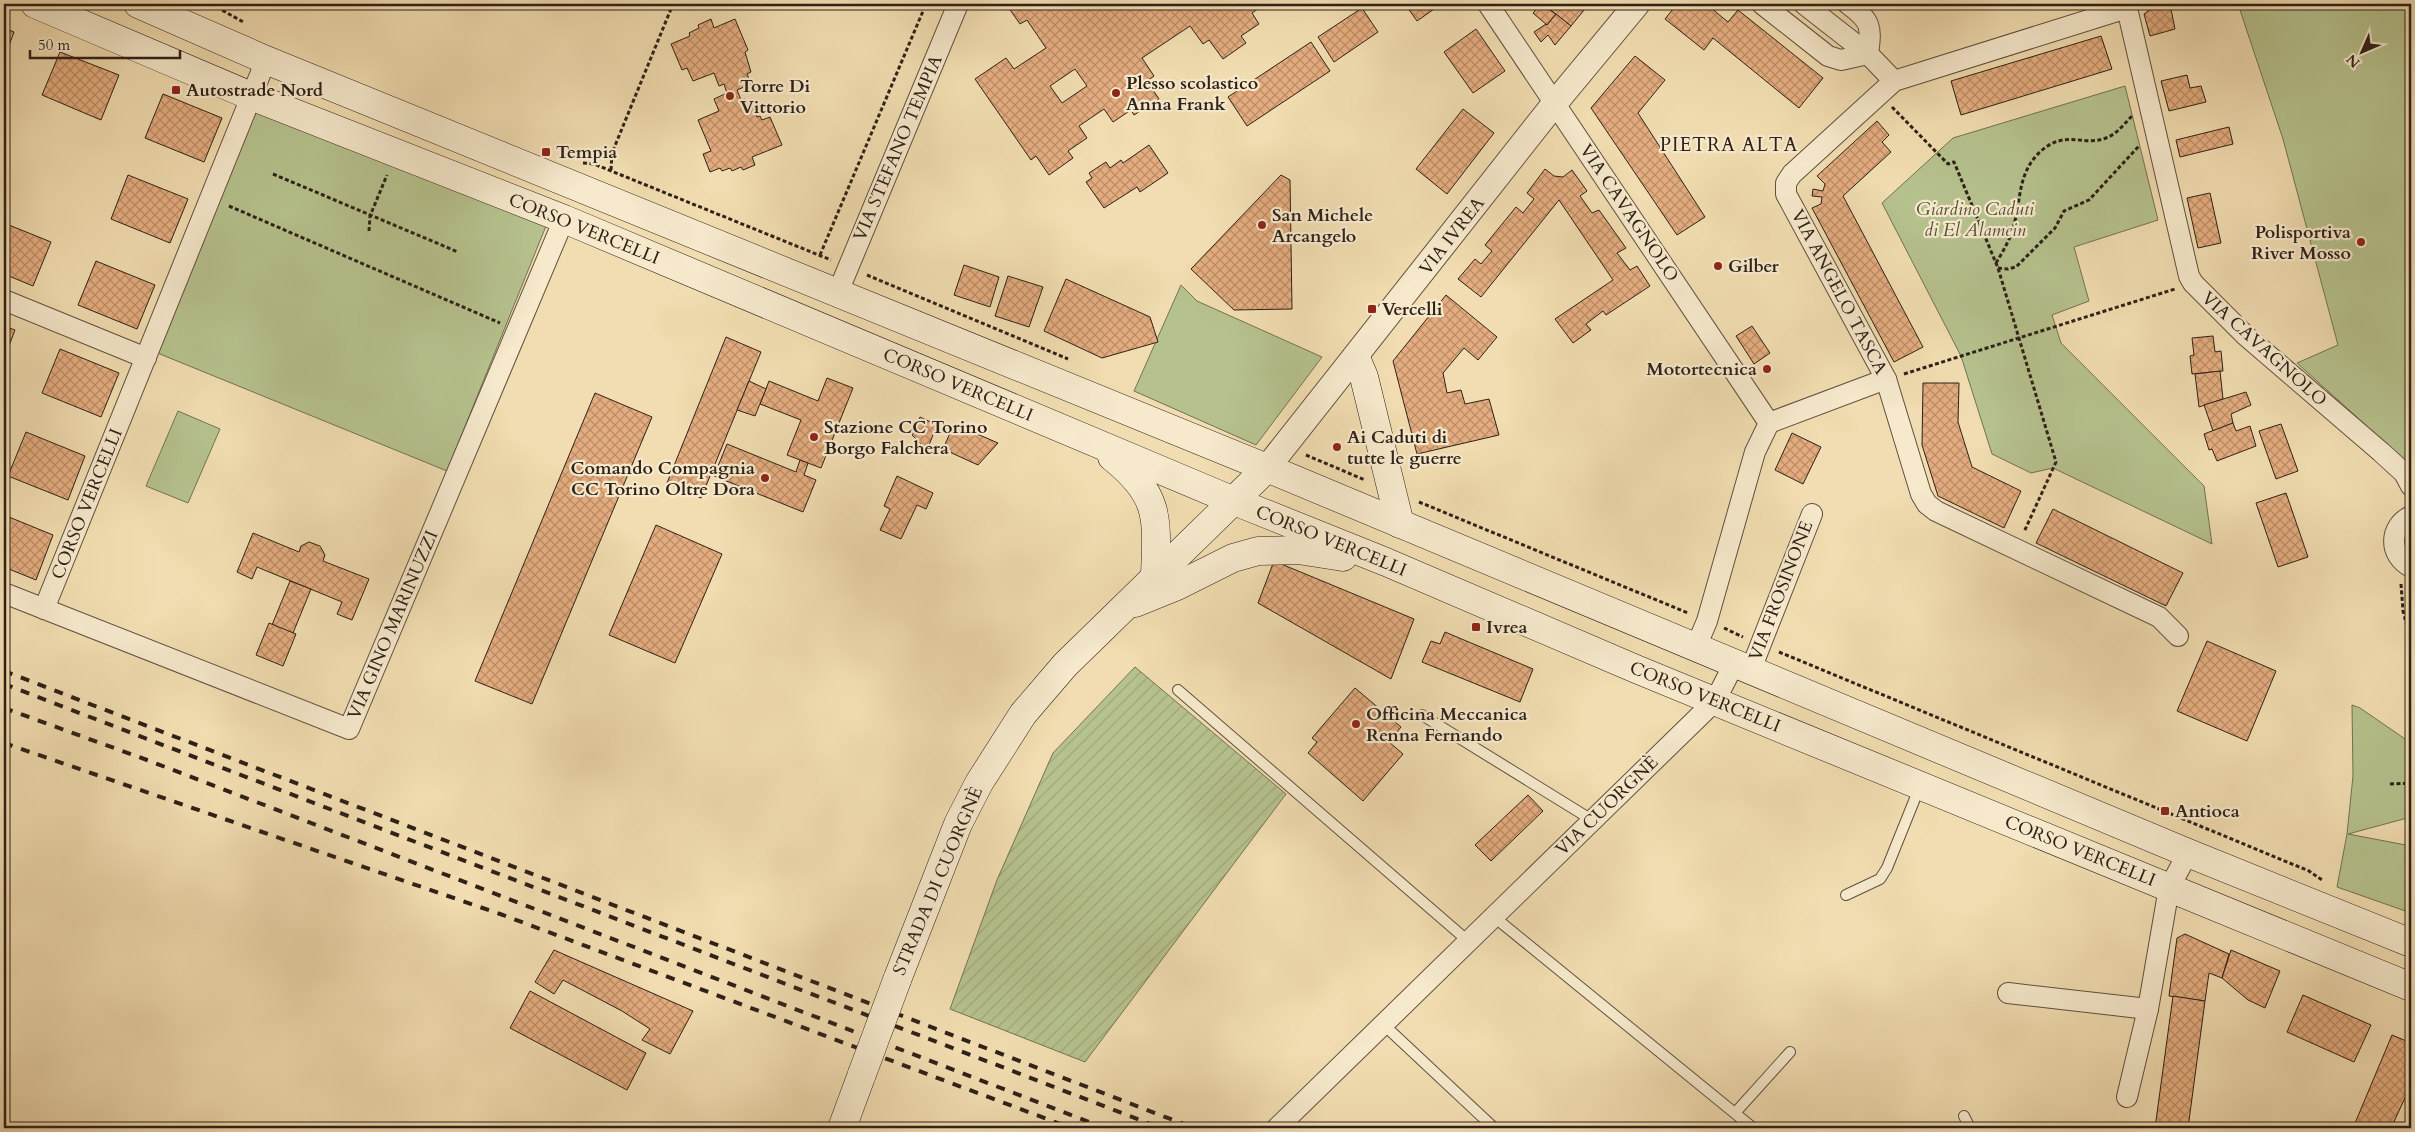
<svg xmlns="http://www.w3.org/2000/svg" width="2415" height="1132" font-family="Cardo,serif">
<defs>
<pattern id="garden-furrows" width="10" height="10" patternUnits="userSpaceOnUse" patternTransform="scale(1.25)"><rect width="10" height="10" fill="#b6c28e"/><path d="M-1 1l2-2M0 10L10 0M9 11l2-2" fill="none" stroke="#9da67a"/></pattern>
<pattern id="building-cross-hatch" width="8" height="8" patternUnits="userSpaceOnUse" patternTransform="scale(1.25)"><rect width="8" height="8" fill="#e5ad7f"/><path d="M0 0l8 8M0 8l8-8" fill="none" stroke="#ba8c67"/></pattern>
</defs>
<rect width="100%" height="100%" fill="#f1ddb1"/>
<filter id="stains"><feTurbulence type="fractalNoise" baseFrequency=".004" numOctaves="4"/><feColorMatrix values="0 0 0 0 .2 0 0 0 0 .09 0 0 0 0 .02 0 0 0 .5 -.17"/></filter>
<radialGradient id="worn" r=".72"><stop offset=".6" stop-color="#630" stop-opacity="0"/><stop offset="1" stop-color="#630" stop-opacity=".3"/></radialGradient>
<g fill="#b6c28e" stroke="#727253">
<path d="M2238 4H2411V466L2297 363 2338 345 2283 139Z"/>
<path d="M2125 86 2158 220 2074 247 2089 301 2052 315 2061 343 2204 486 2212 544 2053 468 2031 473 1992 454 1961 356 1882 203 1953 138Z"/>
<path d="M254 107 546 226 447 471 155 352Z"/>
<path d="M1181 285 1197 301 1322 357 1256 445 1134 391Z"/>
<path d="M178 411 220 429 188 503 146 486Z"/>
<path d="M2352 705 2360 708 2411 743V817L2348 834 2411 846V913L2337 887 2347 834 2353 776Z"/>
</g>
<path fill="url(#garden-furrows)" stroke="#727253" d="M1135 667 1286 794 1085 1062 950 1009 997 880 1053 753Z"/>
<g fill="url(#building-cross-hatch)" stroke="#2e2118" fill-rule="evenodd">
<path d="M1006 4H1265L1252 13 1259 24 1241 36 1246 43 1223 59 1209 40 1203 44 1190 26 1142 58 1154 76 1147 81 1159 99 1134 115 1131 110 1113 122 1104 109 1079 126 1087 138 1068 151 1073 158 1049 175 1036 156 1031 160 975 79 1006 58 1014 69 1046 48 1027 20 1020 24ZM1075 69 1087 86 1062 103 1050 86Z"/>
<path d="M1405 4H1435L1437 7 1417 21Z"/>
<path d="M1541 4 1556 14 1547 25 1533 13Z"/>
<path d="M1543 4H1589L1571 26Z"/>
<path d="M1677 4H1706L1728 22 1738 10 1823 78 1799 108 1713 38 1704 50 1665 19Z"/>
<path d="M2158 4H2170L2175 29 2150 36 2144 14Z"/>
<path d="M1362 8 1378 32 1334 62 1318 37Z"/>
<path d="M1556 14 1571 26 1555 45 1548 35 1541 42 1534 32 1546 24 1547 25Z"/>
<path d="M711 19 714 28 735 19 748 50 745 52 751 72 747 74 751 84 737 90 741 100 745 99 749 109 753 107 757 117 760 116 762 120 770 117 782 145 752 157 755 165 743 170 741 167 732 171 730 168 722 171 720 168 710 172 703 154 711 151 698 120 719 111 714 99 727 93 724 84 719 86 714 73 693 81 687 68 682 70 671 44 690 36 689 33 699 28 698 25Z"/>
<path d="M4 28 14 32 4 59Z"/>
<path d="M1476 29 1505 71 1473 93 1444 52Z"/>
<path d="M2101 36 2112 69 1961 115 1951 81Z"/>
<path d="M1311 42 1330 71 1247 126 1228 97Z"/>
<path d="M60 52 119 75 101 120 42 95Z"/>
<path d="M1635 56 1665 80 1638 113 1705 217 1677 235 1591 108Z"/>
<path d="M2187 75 2190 88 2201 86 2206 102 2169 111 2161 81Z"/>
<path d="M163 94 222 118 204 162 145 138Z"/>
<path d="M1463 109 1494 133 1447 194 1416 169Z"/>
<path d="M1877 121 1889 135 1882 142 1891 152 1843 196 1923 347 1894 362 1812 208 1821 204 1822 197 1812 196 1813 189 1823 191 1825 184 1817 176Z"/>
<path d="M2229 127 2233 144 2180 157 2176 140Z"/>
<path d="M1149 145 1168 173 1140 192 1137 187 1104 208 1086 182 1092 178 1089 173 1106 162 1110 168 1121 160 1123 163Z"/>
<path d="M1545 169 1554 176 1563 177 1572 170 1587 191 1580 196 1592 213 1599 210 1626 248 1617 253 1630 270 1637 266 1650 286 1606 315 1603 311 1586 324 1591 330 1573 343 1555 319 1613 280 1559 200 1481 297 1458 279 1475 259 1481 264 1492 251 1485 245 1516 207 1523 213 1534 199 1527 193Z"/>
<path d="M128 175 188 199 170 243 111 219Z"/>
<path d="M1281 175 1290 180 1292 309 1234 310 1191 269Z"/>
<path d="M2210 193 2221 243 2198 248 2187 198Z"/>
<path d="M4 223 51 242 33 286 4 274Z"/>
<path d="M96 261 155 285 137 329 78 305Z"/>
<path d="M964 265 999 277 990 307 954 295Z"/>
<path d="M1008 276 1043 287 1029 327 995 316Z"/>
<path d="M1066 279 1150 317 1158 342 1102 358 1044 331Z"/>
<path d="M1446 295 1497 337 1478 360 1464 348 1443 373 1447 393 1461 390 1465 404 1489 399 1499 435 1417 454 1393 361Z"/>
<path d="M4 326 15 330 4 359Z"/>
<path d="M1752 326 1770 353 1754 364 1736 336Z"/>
<path d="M2213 336 2215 352 2221 351 2223 371 2192 374 2190 356 2194 355 2192 338Z"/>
<path d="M726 337 761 352 701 498 667 483Z"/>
<path d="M60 349 119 373 101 417 42 393Z"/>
<path d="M2220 371 2223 399 2199 407 2195 374Z"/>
<path d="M827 378 853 388 821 468 787 455 801 420 760 404 769 381 818 401Z"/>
<path d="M749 381 766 389 755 416 737 410Z"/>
<path d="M1923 383H1959L1958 422 1972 467 2021 491 2004 528 1938 496 1922 445Z"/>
<path d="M2246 392 2251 405 2231 414 2233 423 2213 431 2204 405Z"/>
<path d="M595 393 652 417 532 704 475 681Z"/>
<path d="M920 417 937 425 927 450 912 435Z"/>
<path d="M2233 423 2236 431 2250 426 2256 446 2217 461 2212 449 2209 450 2204 434Z"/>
<path d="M954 424 998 443 978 465 943 449Z"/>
<path d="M2281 424 2298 471 2276 479 2259 431Z"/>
<path d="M26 432 85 456 68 500 8 476Z"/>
<path d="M1792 433 1821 447 1803 484 1775 470Z"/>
<path d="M727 444 796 472 800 460 808 463 804 475 816 480 803 512 714 476Z"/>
<path d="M897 476 933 493 926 509 917 505 901 539 880 530 890 509 884 506Z"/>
<path d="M2286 493 2308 557 2278 567 2256 503Z"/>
<path d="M2053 509 2183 573 2166 606 2036 543Z"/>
<path d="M4 515 53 535 36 580 4 567Z"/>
<path d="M656 525 722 554 675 663 609 635Z"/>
<path d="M253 533 299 552 301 546 309 542 320 546 325 555 323 561 369 579 352 620 337 614 342 602 257 567 252 579 237 572Z"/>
<path d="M1274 561 1414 619 1391 679 1258 603Z"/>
<path d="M290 581 311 589 293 633 272 625Z"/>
<path d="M269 623 296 634 283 666 256 655Z"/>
<path d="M1445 632 1533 669 1520 702 1422 662 1431 641 1440 644Z"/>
<path d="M2207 641 2276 671 2247 741 2177 711Z"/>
<path d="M1355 688 1401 727 1389 742 1403 754 1363 801 1308 753 1317 742 1312 738Z"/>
<path d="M1528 795 1543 811 1491 861 1475 845Z"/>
<path d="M2185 934 2229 954 2222 978 2209 973 2205 1001 2169 996 2177 938Z"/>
<path d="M554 950 693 1011 670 1054 642 1040 650 1029 622 1011 563 980 554 994 535 982Z"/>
<path d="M2231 950 2280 971 2265 1008 2248 1000 2222 978Z"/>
<path d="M530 991 646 1053 627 1090 510 1028Z"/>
<path d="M2303 995 2371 1025 2354 1062 2287 1032Z"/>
<path d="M2173 996 2205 1001 2188 1128H2155Z"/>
<path d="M2392 1035 2411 1043V1085L2391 1128H2353Z"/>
</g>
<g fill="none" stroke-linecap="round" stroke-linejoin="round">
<defs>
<g id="service">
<path d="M1178 690 1468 941"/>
<path d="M1422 715 1592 820"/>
<path d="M1846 895 1880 879 1887 868 1920 786"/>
<path d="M1493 916 1753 1128"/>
<path d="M1383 1024 1494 1128"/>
<path d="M1735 1113 1790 1052"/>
<path d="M1964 1116 1970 1128"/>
</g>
<g id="minor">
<path d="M1488 4 1769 423 1755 452 1707 621 1696 647"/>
<path d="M1762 4 1828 56 1841 60 1868 54C1872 26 1871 21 1848 4"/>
<path d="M1804 4 1868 54 1894 81"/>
<path d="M838 292 958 4"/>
<path d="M4 300 146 358"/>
<path d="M1769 423 1886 379"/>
<path d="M2411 516C2388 527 2389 556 2411 567"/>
<path d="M4 593 349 729 564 219"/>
<path d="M44 609 266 60"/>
<path d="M2178 636 2159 617 1936 511 1927 504 1921 494 1886 379 1786 194V183L1792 174 1894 81 2127 8 2189 276 2193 283 2246 336 2381 452 2404 473 2411 486"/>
<path d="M1751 669 1812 514"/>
<path d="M2008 993 2148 1009"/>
<path d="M2127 1097 2148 1009 2169 888 2188 853"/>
<path d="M1277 1128 1715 701 1735 662"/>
</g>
<path id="tertiary" d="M1267 468 1555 103 1637 4"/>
<g id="secondary">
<path d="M35 4 251 96 564 219 1234 501 1386 562 1636 669 2411 987"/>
<path d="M138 4 266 60 1267 468 2188 853 2411 943"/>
<path d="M1356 358 1364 377 1400 524"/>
<path d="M1112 457C1161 496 1157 518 1155 576"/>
<path d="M1135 603 1177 586 1233 558 1258 551 1298 550 1343 557"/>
<path d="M897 980 958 824 979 783 1023 714 1065 665 1267 468"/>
<path d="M842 1128 862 1074"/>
</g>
</defs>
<use href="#service" stroke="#5f503e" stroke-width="12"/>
<use href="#minor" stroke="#5f503e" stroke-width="22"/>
<use href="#tertiary" stroke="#5f503e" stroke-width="27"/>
<use href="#secondary" stroke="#2e2118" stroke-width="29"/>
<g stroke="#2e2118" stroke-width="3" stroke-dasharray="4 2.5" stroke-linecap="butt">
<path d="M211 4 245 23"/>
<path d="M1892 107 1948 164 1954 162 1998 268 2056 462 2024 532"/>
<path d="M583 163 594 164 831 260"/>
<path d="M611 170 612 153 673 4"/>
<path d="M273 174 458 252"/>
<path d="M229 206 500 323"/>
<path d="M369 231 370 216 387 175"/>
<path d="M820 255 926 4"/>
<path d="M1996 263C2004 250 2012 236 2015 221 2021 195 2019 171 2041 151 2066 129 2084 147 2106 138 2117 134 2124 124 2132 116"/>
<path d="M1998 268 2008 269 2016 267 2055 228 2064 211 2089 200 2139 146"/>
<path d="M867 275 1068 359"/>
<path d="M1904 374 2175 289"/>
<path d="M1306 455 1365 480"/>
<path d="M1419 502 1688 613"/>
<path d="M2401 584 2403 611 2411 641"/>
<path d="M1724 628 1743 637"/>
<path d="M1779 652 2309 871 2322 880"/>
<path d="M2390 784 2411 783"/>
</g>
<use href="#service" stroke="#f6e9cc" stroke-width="10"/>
<use href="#minor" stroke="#f6e9cc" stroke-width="20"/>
<use href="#tertiary" stroke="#f6e9cc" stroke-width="25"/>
<use href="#secondary" stroke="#f6e9cc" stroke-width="28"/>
<g stroke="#2e2118" stroke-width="4" stroke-dasharray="9 9" stroke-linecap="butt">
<path d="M4 671 1194 1128"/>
<path d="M4 684 1161 1128"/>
<path d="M4 708 147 760 1105 1128"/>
<path d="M4 743 503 915 1071 1128"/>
</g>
<defs>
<path id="secondary-bridge" d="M862 1074 897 980"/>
</defs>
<use href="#secondary-bridge" stroke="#2e2118" stroke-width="29" stroke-linecap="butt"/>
<use href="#secondary-bridge" stroke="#f6e9cc" stroke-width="28"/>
</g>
<g fill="#8f2418" stroke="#f6e9cc" stroke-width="2">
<rect x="171" y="85" width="10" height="10" rx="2.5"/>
<circle cx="1116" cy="93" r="5"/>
<circle cx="730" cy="96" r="5"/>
<rect x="541" y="147" width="10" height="10" rx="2.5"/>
<circle cx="1262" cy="225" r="5"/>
<circle cx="2361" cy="242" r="5"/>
<circle cx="1718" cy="266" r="5"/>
<rect x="1367" y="304" width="10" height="10" rx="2.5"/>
<circle cx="1767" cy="369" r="5"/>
<circle cx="814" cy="437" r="5"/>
<circle cx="1337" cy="447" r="5"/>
<circle cx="765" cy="478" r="5"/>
<rect x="1471" y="622" width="10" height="10" rx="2.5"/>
<circle cx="1356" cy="724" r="5"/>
<rect x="2160" y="806" width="10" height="10" rx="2.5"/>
</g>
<g text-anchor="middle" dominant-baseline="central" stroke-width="4.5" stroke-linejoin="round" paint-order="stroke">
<g font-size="18" font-weight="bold" fill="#2e2118" stroke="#f6e9cc" text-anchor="start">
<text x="1126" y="83">Plesso scolastico<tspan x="1126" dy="21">Anna Frank</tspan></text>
<text x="740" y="86">Torre Di<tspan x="740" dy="21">Vittorio</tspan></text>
<text x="186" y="90">Autostrade Nord</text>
<text x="556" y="152">Tempia</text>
<text x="1272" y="215">San Michele<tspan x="1272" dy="21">Arcangelo</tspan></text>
<text x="2351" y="232" text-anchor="end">Polisportiva<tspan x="2351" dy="21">River Mosso</tspan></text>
<text x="1728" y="266">Gilber</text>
<text x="1382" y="309">Vercelli</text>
<text x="1757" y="369" text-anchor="end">Motortecnica</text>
<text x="824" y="427">Stazione CC Torino<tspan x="824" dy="21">Borgo Falchera</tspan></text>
<text x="1347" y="437">Ai Caduti di<tspan x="1347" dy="21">tutte le guerre</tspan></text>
<text x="755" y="468" text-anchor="end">Comando Compagnia<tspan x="755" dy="21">CC Torino Oltre Dora</tspan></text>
<text x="1486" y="627">Ivrea</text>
<text x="1366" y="714">Officina Meccanica<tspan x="1366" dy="21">Renna Fernando</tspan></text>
<text x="2175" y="811">Antioca</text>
</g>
<g font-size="18" fill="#2e2118" stroke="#f6e9cc">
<text transform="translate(898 148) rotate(-67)">VIA STEFANO TEMPIA</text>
<text transform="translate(1629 213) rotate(56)">VIA CAVAGNOLO</text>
<text transform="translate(584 229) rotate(22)">CORSO VERCELLI</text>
<text transform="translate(1452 236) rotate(-52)">VIA IVREA</text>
<text transform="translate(1839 292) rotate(62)">VIA ANGELO TASCA</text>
<text transform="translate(2264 349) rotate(42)">VIA CAVAGNOLO</text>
<text transform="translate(958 385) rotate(23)">CORSO VERCELLI</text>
<text transform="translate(87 504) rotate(-68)">CORSO VERCELLI</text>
<text transform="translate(1331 541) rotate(22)">CORSO VERCELLI</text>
<text transform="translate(1781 591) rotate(-69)">VIA FROSINONE</text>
<text transform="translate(393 625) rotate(-67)">VIA GINO MARINUZZI</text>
<text transform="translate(1705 697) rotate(22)">CORSO VERCELLI</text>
<text transform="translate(1607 806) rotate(-44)">VIA CUORGNÈ</text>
<text transform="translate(2080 851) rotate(22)">CORSO VERCELLI</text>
<text transform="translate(938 881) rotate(-67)">STRADA DI CUORGNÈ</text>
</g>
<g font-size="18" font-style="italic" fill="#57513b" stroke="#f6e9cc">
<text x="1975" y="209">Giardino Caduti<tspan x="1975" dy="21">di El Alamein</tspan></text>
</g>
<g font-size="19" letter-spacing="1" fill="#2e2118" stroke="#f6e9cc">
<text x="1729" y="145">PIETRA ALTA</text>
</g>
</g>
<rect width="2415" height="1132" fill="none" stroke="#f1ddb1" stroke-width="20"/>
<rect x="5" y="5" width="2405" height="1122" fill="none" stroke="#2e2118" stroke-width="2.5"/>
<rect x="10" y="10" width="2395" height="1112" fill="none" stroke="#2e2118"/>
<g transform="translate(2362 52) rotate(225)" stroke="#f6e9cc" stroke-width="4" paint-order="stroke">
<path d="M0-4L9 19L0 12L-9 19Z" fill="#2e2118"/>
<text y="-8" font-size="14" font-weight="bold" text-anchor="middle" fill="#2e2118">N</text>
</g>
<path d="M30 50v8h150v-8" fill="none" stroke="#2e2118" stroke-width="2.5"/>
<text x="38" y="50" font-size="15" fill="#2e2118" stroke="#f6e9cc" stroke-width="4" paint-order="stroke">50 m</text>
<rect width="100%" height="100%" filter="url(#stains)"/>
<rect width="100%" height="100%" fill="url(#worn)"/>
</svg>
